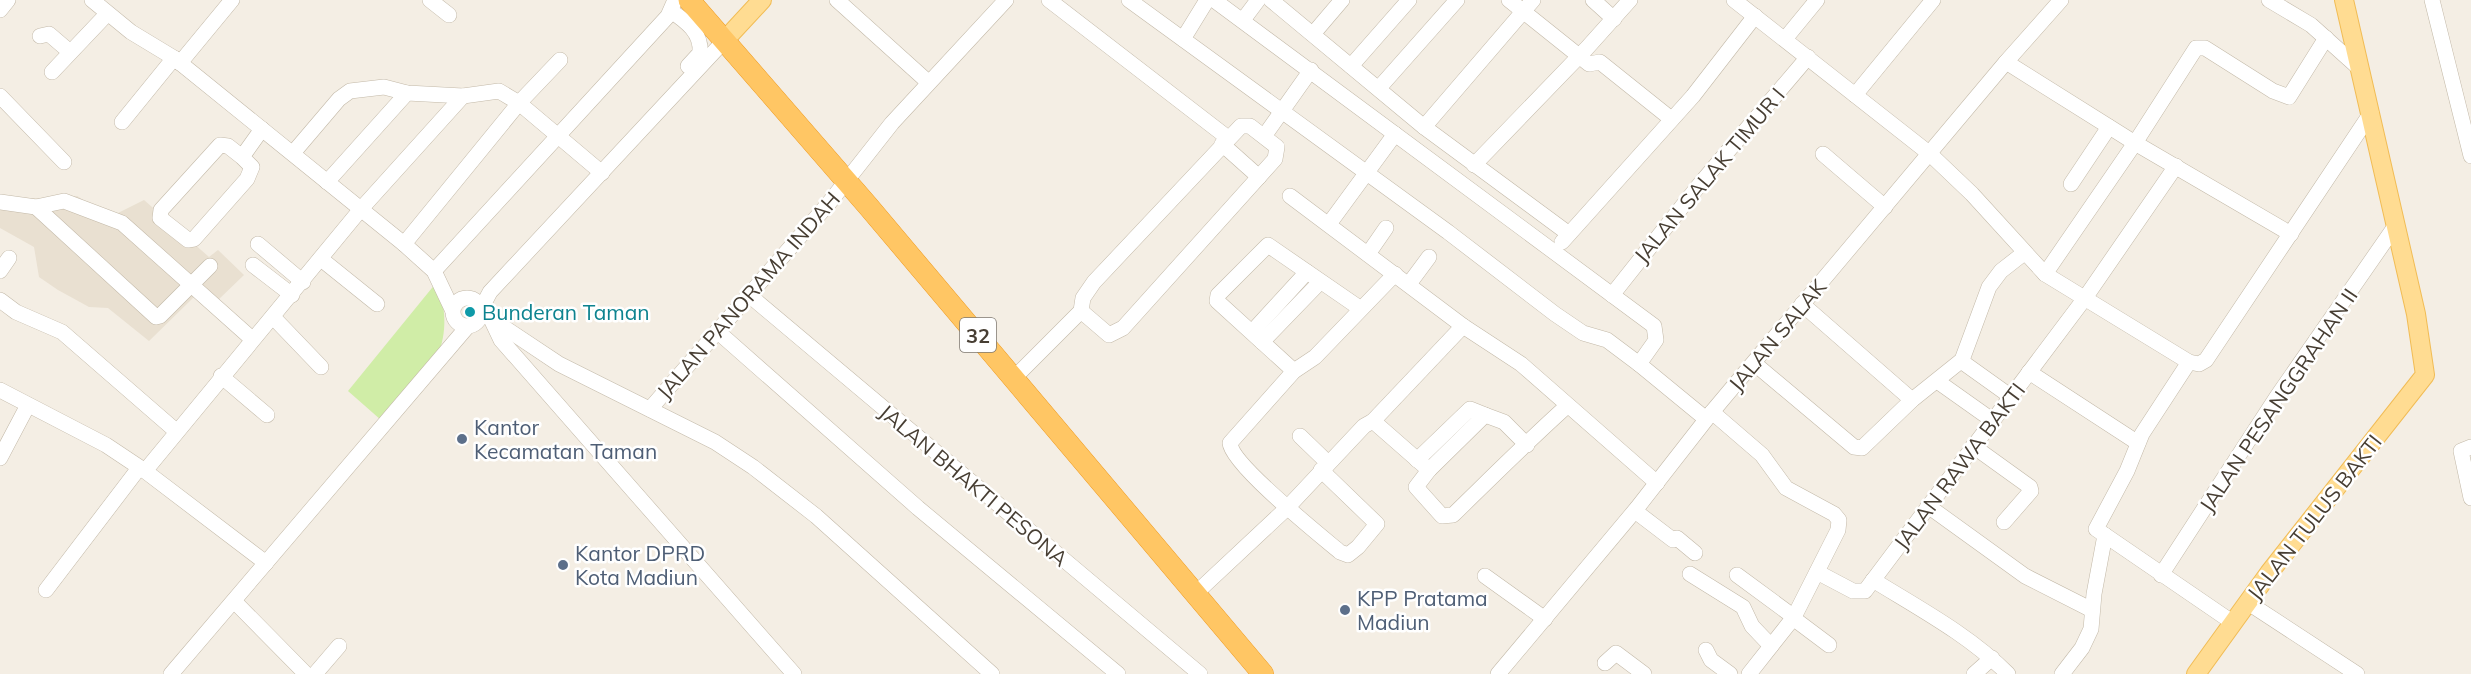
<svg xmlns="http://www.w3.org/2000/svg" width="2471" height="674" font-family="Mulish,sans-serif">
<rect width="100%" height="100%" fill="#f4eee4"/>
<path fill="#e9e0d1" d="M0 196 44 199 77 196 101 211 114 215 144 200 209 257 218 250 244 275 218 300 250 344 194 297 149 341 108 308 89 307 58 290 39 277 34 247 0 228Z"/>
<path fill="#d0eda7" d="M436 283C446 304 448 334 437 356 430 371 394 405 381 420L348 391Z"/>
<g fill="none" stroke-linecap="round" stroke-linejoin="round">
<defs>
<g id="minor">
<path d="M92 0 131 32 174 58 404 244 434 271 452 309"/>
<path d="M430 0 449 15"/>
<path d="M837 0 928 82"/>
<path d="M1049 0 1228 138"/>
<path d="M1129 0 1448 232 1555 314 1583 333 1607 340 1639 364"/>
<path d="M1214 0 1654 326 1656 340 1639 364 1706 419"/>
<path d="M1271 0 1424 127 1569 234"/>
<path d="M1509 0 1589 64 1600 62 1670 118"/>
<path d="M1593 0 1614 19"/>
<path d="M1734 0 1930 154 1972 194 2045 274 2189 362 2199 364 2206 360 2371 113"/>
<path d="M2269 0 2311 25 2360 69"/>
<path d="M2432 0 2471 156"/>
<path d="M0 10 8 0"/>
<path d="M671 11C686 21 702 33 700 53L688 66"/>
<path d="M1243 20 1258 0"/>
<path d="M1313 34 1342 0"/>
<path d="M40 36 49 34 70 52"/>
<path d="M1183 39 1207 0"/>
<path d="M1785 39 1817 0"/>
<path d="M2006 62 2135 143 2291 234"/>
<path d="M180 63 232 0"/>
<path d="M1351 66 1409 0"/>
<path d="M52 72 107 14"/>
<path d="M1379 88 1457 0"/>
<path d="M1855 95 1933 0"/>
<path d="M0 96 64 162"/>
<path d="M122 122 174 58"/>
<path d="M1424 127 1533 0"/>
<path d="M1265 135 1311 70"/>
<path d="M1222 144 1259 177"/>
<path d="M293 153 339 99 350 91 384 87 407 93 463 96 499 91 519 103 602 173"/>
<path d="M1823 154 1885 207"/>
<path d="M242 157 228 146 220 145 161 210 160 218 188 240 194 239 247 179 252 167 242 157 262 129"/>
<path d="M1474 165 1587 48 1630 0"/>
<path d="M327 182 407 93"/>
<path d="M2071 184 2109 127"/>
<path d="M1290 196 1463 326 1521 364 1657 483"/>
<path d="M0 202 36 207 64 201 122 223 252 339"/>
<path d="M36 207 156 317 160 316 210 266"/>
<path d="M1329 224 1395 134"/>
<path d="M1562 242 1693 96 1755 16"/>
<path d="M258 244 303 282"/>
<path d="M404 244 519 103 560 60"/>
<path d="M1368 254 1386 228"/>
<path d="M321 259 377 304"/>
<path d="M253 265 292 295"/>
<path d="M0 271 9 258"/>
<path d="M434 271 668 16 675 0"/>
<path d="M2045 274 2135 143 2196 48H2205L2273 91 2289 97 2326 38"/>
<path d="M1409 284 1429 257"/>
<path d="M749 295 1200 674"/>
<path d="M1612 295 1700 184 1808 57"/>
<circle cx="467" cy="312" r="14"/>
<path d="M0 300 16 312 62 332 176 431"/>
<path d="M1802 304 1912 400"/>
<path d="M481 309 490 292 724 41"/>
<path d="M481 312 559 364 715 442 753 467 816 516 992 674"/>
<path d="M273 317 321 367"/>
<path d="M492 321 501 340 794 674"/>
<path d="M717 331 918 508 1118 674"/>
<path d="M1252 332 1307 272"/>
<path d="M1262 342 1320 282"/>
<path d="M1961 361 2010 396"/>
<path d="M2189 362 2142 434 2127 471 2096 529 2232 622"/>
<path d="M1755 364 1854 447 1862 448 1912 400 1962 360 1989 287 2001 271 2024 253"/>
<path d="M1294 371 1217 301 1218 295 1268 245 1361 309"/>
<path d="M2029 372 2138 443"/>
<path d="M221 376 267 415"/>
<path d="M1014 378 1081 311 1109 335 1123 328 1275 159 1277 147 1250 126H1241L1094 282 1083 298 1081 311"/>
<path d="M1937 381 1992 420"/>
<path d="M0 390 106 445 145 471 266 563"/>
<path d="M650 409 829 203 892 123 1006 0"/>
<path d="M1712 412 1762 455 1786 488 1834 514 1839 520 1838 530 1794 617 1749 674"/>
<path d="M1373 421 1463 326"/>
<path d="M1300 436 1328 463"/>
<path d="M1527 445 1504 422 1485 415 1429 470 1416 487 1442 516 1453 515C1491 478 1528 441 1567 406"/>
<path d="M1973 446 2030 487 2031 491 2004 522"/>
<path d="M2471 447 2461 451 2471 498"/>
<path d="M0 458 28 405"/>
<path d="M1417 460 1470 409 1485 415"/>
<path d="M1321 470 1377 524 1358 547 1348 555 1340 552C1321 536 1231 464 1230 443L1294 371 1315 357 1395 274"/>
<path d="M145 471 361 209 463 96"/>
<path d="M1928 506 2025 576 2092 610"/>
<path d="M1635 511 1673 540 1677 538 1695 553"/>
<path d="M1817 572 1853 591H1865L2085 298 2176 166"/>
<path d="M1690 574 1743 607 1752 626 1771 646"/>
<path d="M1737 575 1794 617"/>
<path d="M2161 575 2276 398 2396 225"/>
<path d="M1485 576 1545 619"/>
<path d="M1873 580C1920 609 1969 635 2008 674"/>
<path d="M46 590 139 468"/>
<path d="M1195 594 1287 508 1364 426 1373 421 1429 470"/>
<path d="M234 601 306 674"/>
<path d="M2247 602 2357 674"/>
<path d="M1793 618 1829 645"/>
<path d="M1706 650 1711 660 1730 674"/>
<path d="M1605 663 1616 653 1644 674"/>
<path d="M171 674 468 326"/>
<path d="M315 674 339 646"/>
<path d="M1498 674 1637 508 1712 412 2006 62 2061 0"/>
<path d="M1974 674 1992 658"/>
<path d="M2062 674 2082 648 2091 629 2094 594 2105 535"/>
</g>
<g id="major">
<path d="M724 41 762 0"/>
<path d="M2196 674 2269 573 2425 375 2416 314 2344 0"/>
</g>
<path id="highway" d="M689 0 868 206 1263 674"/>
</defs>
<use href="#minor" stroke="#c3b9a8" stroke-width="16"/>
<use href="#major" stroke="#f1bc55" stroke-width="20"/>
<use href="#highway" stroke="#ef9c23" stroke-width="22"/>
<use href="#minor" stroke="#fff" stroke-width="15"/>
<use href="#major" stroke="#ffdc92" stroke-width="18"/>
<use href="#highway" stroke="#ffc664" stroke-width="21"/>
</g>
<circle fill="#0f9aa8" stroke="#fff" stroke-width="2" cx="470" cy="312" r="6"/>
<g fill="#5c6f8a" stroke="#fff" stroke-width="2">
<circle cx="462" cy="439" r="6"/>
<circle cx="563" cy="565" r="6"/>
<circle cx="1345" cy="610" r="6"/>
</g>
<g text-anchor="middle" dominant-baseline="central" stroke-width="5" stroke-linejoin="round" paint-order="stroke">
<rect fill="#fff" stroke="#7e7870" stroke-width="1.5" x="960" y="318" width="36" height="34" rx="4.5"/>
<g font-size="20" font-weight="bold" fill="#473e33">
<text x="978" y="335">32</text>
</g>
<g font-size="21" fill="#473e33" stroke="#fff">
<text transform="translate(1709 175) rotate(-50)">JALAN SALAK TIMUR I</text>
<text transform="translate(748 295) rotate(-49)">JALAN PANORAMA INDAH</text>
<text transform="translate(1777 335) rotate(-50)">JALAN SALAK</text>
<text transform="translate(2278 400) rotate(-56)">JALAN PESANGGRAHAN II</text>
<text transform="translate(1959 466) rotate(-53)">JALAN RAWA BAKTI</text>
<text transform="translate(974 485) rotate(40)">JALAN BHAKTI PESONA</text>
<text transform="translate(2314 517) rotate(-52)">JALAN TULUS BAKTI</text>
</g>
<g font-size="21" fill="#0d838f" stroke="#fff" text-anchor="start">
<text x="482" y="312">Bunderan Taman</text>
</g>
<g font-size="21" fill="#4e5e75" stroke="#fff" text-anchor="start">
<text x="474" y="427">Kantor<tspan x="474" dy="24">Kecamatan Taman</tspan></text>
<text x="575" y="553">Kantor DPRD<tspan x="575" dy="24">Kota Madiun</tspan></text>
<text x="1357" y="598">KPP Pratama<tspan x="1357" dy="24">Madiun</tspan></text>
</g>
</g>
</svg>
